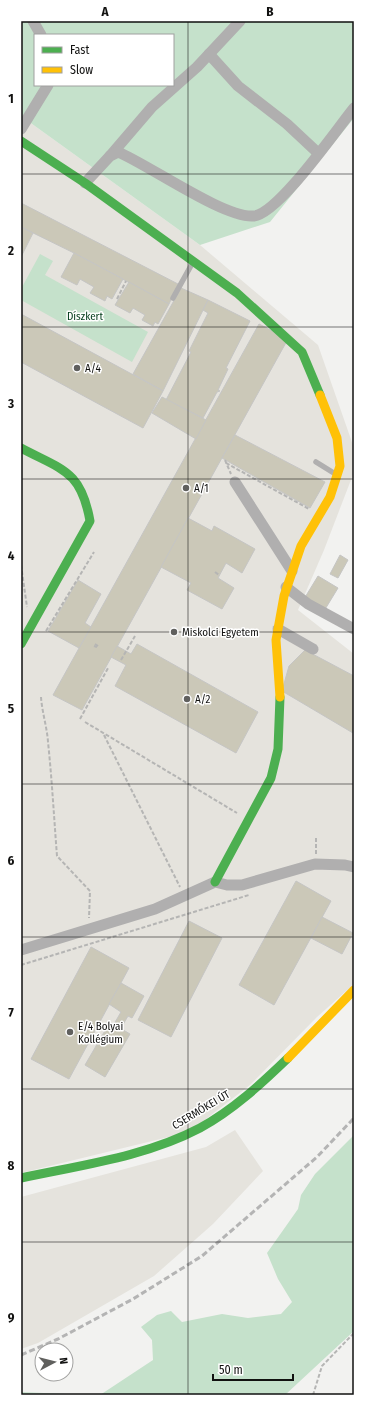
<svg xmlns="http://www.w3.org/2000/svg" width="375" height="1416" font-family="'Fira Sans Condensed',sans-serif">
<rect width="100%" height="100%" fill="#f2f2f0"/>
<g fill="#e5e3dd">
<path d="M21 116 200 245 318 345 354 448V472L324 550 298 610 354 654V984L317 1017 250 1085 189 1132 21 1173Z"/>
<path d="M235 1130 263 1171 213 1224 154 1276 38 1343 21 1349V1197L206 1147Z"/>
</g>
<g fill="#c5e1cb" fill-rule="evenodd">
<path d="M21 21H354V118L270 222 200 245 21 116ZM35 35H173V85H35Z"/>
<path d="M40 254 53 261 45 275 148 332 132 362 21 300V289Z"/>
<path d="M354 1135V1331L285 1395H100L153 1360 152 1340 141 1327 157 1315 171 1311 182 1322 222 1314 248 1318 281 1314 292 1302 278 1279 267 1253 298 1209 301 1195 315 1174Z"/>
<path d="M21 1392 89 1395H21Z"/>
</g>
<g fill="#cbc8b8" stroke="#c5c5c4">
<path d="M21 203 178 284 169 304 74 253 21 227Z"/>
<path d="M21 227 33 233 21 257Z"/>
<path d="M74 253 123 279 112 299 107 296 105 301 90 293 94 287 80 279 77 285 61 277Z"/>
<path d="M129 282 169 304 158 324 155 322 153 326 142 320 145 315 133 308 130 313 115 305Z"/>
<path d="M181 288 208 300 163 391 133 374Z"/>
<path d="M208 300 250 321 226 368 228 369 218 390 220 391 217 392 203 418 166 400 191 352 189 351 208 313 203 310Z"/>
<path d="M21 314 163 391 143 428 21 362Z"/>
<path d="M259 324 288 339 82 710 53 695Z"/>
<path d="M162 397 206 420 196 439 152 413Z"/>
<path d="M235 435 325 482 310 508 222 458Z"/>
<path d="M188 518 212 531 214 526 255 549 242 573 226 563 218 578 234 588 222 609 187 590 191 583 161 567Z"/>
<path d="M340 555 348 560 338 578 330 574Z"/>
<path d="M318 576 338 588 324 611 304 599Z"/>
<path d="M78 580 101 594 85 623 91 627 79 648 48 631Z"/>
<path d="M137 644 258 712 236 753 115 686 126 665 111 657 117 646 131 654Z"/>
<path d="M305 650 354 676 353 733 282 691 289 666Z"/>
<path d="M296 881 331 901 274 1005 239 985Z"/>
<path d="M322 917 353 933 342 954 311 938Z"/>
<path d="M189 921 222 938 171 1037 138 1020Z"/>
<path d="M91 947 129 968 69 1079 31 1059Z"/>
<path d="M121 983 144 996 132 1018 128 1016 121 1028 114 1024 121 1012 109 1004Z"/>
<path d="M110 1022 130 1034 105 1077 85 1065Z"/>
</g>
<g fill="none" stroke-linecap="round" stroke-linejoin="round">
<g stroke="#b5b5b4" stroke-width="2" stroke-dasharray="4 2" stroke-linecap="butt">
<path d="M117 299 126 281"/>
<path d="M225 460 231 474"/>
<path d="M226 463 309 509"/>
<path d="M21 565 27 607"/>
<path d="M215 572 219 575"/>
<path d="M46 631 94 552"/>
<path d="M95 644 98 646"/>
<path d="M94 646 97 647"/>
<path d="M121 660 135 636"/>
<path d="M41 697C42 712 47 727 48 742 52 780 54 818 57 856L90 891 89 918"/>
<path d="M80 719 108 668"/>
<path d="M85 722 237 813"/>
<path d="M104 735 180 887"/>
<path d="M316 854V837"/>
<path d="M21 965 249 895"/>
<path d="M313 1395 322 1366 354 1333"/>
</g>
<g stroke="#b0afaf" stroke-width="5.5">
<path d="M173 298 193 262"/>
<path d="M316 462 337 475"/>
</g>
<g stroke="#b0afaf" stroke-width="11">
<path d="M33 21 41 35"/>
<path d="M209 54 238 86 287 124 318 153"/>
<path d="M21 129 48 85"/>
<path d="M110 156 152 107 197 67 240 21"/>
<path d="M85 183 110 156 118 152C149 165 225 219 254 216 279 213 336 130 354 108"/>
<path d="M235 482 292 571"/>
<path d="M286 587 308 604 354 629"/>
<path d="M278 629 313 649"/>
<path d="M21 950 155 909 215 882 227 885H242L315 864 345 865 354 867"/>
</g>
<g stroke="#4caf50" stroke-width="9">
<path d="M21 141 85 183 237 293 302 352 320 395"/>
<path d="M21 448C62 470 81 470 90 521L21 644"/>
<path d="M215 882 271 778 278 749 280 697"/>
<path d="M21 1178C81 1165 145 1157 200 1128 233 1110 261 1084 288 1058"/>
</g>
<g stroke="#ffc107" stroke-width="9">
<path d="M280 697 276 640 284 596 301 546 330 497 340 466 337 438 320 395"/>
<path d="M288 1058 354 990"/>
</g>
<path stroke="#b4b4b4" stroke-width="3" stroke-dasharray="6 3" stroke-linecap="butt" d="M21 1355 58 1339 133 1299 202 1256 317 1157 354 1118"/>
</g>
<path fill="none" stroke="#111110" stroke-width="1" stroke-opacity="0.55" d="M188 21V1395M21 174H354M21 327H354M21 479H354M21 632H354M21 784H354M21 937H354M21 1089H354M21 1242H354"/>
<g fill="#60605e" stroke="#fff" stroke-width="1.5">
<circle cx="77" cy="368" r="4"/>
<circle cx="186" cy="488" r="4"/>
<circle cx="174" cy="632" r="4"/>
<circle cx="187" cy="699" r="4"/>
<circle cx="70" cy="1032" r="4"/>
</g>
<g text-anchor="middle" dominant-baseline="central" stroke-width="3" stroke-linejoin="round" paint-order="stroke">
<g font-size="11" fill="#013a19" stroke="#fff">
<text x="85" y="316">Díszkert</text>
</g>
<g font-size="11" fill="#111110" stroke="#fff" text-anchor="start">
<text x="85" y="368">A/4</text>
<text x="194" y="488">A/1</text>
<text x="182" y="632">Miskolci Egyetem</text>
<text x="195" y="699">A/2</text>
<text x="78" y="1026">E/4 Bolyai<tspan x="78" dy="13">Kollégium</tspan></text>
</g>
<g font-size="11" fill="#111110" stroke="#fff">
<text transform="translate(201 1110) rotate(-31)">CSERMŐKEI ÚT</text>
</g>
</g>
<rect width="375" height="1416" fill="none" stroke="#ffffff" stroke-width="44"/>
<rect x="34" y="34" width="140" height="52" fill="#ffffff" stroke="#a0a09f"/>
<rect x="42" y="47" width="20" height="6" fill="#4caf50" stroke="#a0a09f"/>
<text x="70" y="54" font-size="12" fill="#111110">Fast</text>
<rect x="42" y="67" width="20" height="6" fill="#ffc107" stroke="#a0a09f"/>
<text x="70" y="74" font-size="12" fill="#111110">Slow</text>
<g transform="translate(54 1362) rotate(83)"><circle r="19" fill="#ffffff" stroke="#a0a09f"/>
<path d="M0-3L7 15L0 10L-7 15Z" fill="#60605e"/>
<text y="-6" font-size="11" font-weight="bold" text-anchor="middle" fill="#111110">N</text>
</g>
<path d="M213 1374v6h80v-6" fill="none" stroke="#111110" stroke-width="2"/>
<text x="219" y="1374" font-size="12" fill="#111110" stroke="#ffffff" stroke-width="3" paint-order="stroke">50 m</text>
<rect x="22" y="22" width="331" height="1372" fill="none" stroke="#111110" stroke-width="1.5"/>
<g font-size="13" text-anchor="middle" font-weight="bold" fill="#111110">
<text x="105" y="16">A</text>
<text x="270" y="16">B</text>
<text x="11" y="103">1</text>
<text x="11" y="255">2</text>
<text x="11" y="408">3</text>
<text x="11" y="560">4</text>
<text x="11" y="713">5</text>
<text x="11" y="865">6</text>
<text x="11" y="1017">7</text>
<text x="11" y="1170">8</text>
<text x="11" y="1322">9</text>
</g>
</svg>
